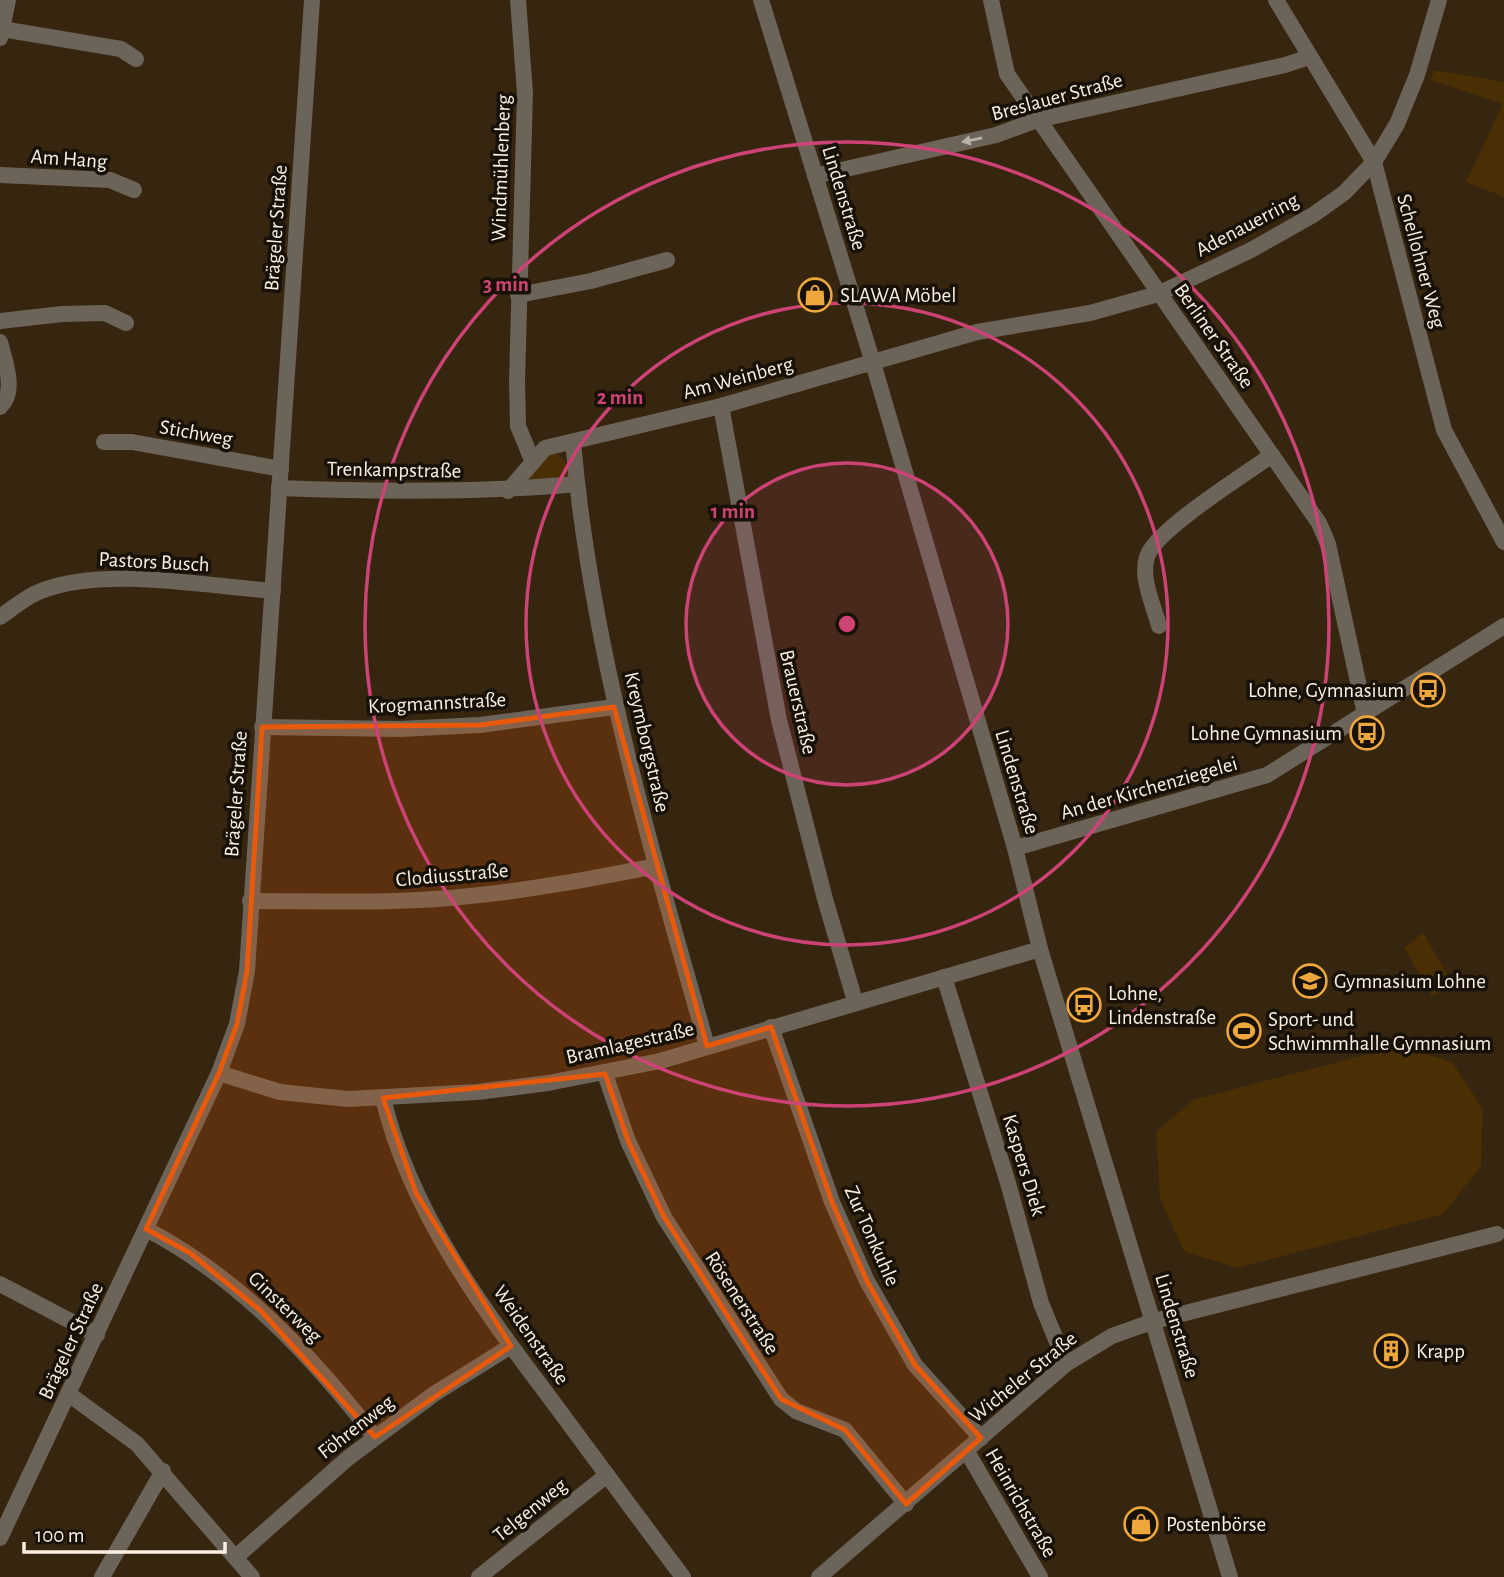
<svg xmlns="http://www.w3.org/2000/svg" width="1504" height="1577" font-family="'Alegreya Sans',sans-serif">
<rect width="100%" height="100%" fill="#37260f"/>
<g fill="#4a2f05">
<path d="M1435 70 1504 82V197L1466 182 1503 104 1430 80Z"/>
<path d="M555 452C565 458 571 468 568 480L531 481V474L546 456Z"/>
<path d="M1423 933 1453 984 1432 996 1404 948Z"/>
<path d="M1399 1046 1452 1062 1483 1109 1481 1166 1443 1214 1237 1268 1184 1251 1160 1199 1156 1132 1193 1100Z"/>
</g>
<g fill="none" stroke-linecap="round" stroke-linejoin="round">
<g stroke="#6c6359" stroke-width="16">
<path d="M518 0 525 93 517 381 518 426 532 460"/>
<path d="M761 0 873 363 1015 848 1040 949 1230 1577"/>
<path d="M991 0 1007 74 1319 523 1328 544 1365 714"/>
<path d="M1276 0 1374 162 1444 430 1504 542"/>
<path d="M2 29 121 49 136 59"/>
<path d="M0 38 8 0"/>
<path d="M0 175 110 180 134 190"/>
<path d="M815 176 996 135 1037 120 1285 65 1309 57"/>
<path d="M518 295 591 281 667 260"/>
<path d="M0 321 62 314 105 313 126 323"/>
<path d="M0 342C5 362 17 392 0 407"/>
<path d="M721 406 779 720 825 899 855 1001"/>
<path d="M104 442H132L281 469"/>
<path d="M573 442C591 649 651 848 707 1046"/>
<path d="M279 488C379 492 477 493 577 484"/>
<path d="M508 491 545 448 721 406 977 332 1090 313 1158 294 1251 250 1313 215 1344 193 1374 162 1397 124 1417 75 1439 0"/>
<path d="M0 617C13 608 27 596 41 591 103 566 206 586 273 591"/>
<path d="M1159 626C1154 606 1140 578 1147 557 1155 530 1246 474 1272 455"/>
<path d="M262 727 400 729 480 725 614 707"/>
<path d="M1015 848 1267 775 1504 626"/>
<path d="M250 901C324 901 397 904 470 896 533 890 594 878 656 866"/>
<path d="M944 977 1008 1183 1041 1303 1066 1364"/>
<path d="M771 1027 832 1202 867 1281 915 1365 981 1438"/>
<path d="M219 1073 280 1092 348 1099 477 1092 548 1083 660 1061 1040 949"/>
<path d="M605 1074 628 1141 664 1217 781 1399 796 1411 845 1430 906 1504"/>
<path d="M383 1098C410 1212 483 1309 553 1402 596 1460 639 1519 683 1577"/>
<path d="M146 1229C238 1277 312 1356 375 1437"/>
<path d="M0 1284 97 1335"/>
<path d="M70 1395 137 1444 252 1577"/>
<path d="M966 1450 1040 1577"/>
<path d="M0 1538 219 1073 237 1024 247 971 312 0"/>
<path d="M237 1556 348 1458 434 1394 511 1346"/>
<path d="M102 1577 163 1471"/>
<path d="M479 1577 607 1475"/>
<path d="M819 1577 1066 1364 1112 1336 1154 1321 1497 1234"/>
</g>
</g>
<defs><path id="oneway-solid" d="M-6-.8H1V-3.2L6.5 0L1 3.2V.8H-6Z" transform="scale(1.75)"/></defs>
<use fill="#bab0a4" href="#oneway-solid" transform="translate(972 140) rotate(168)"/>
<path fill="#e8590c" fill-opacity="0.2" stroke="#e8590c" stroke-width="5" stroke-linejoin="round" d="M614 707 707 1046 771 1027 832 1202 867 1281 915 1365 981 1438 906 1504 845 1430 781 1399 664 1217 628 1141 605 1074 383 1098 416 1193 511 1346 375 1437 261 1311 190 1253 146 1229 219 1073 237 1024 247 971 262 727 480 725Z"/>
<circle cx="847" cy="624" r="161" fill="#cd4376" fill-opacity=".12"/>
<g fill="none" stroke="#cd4376" stroke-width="3.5">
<circle cx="847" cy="624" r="161"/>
<circle cx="847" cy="624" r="321"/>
<circle cx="847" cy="624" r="482"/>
</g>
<defs>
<symbol id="shop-ring" viewBox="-11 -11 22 22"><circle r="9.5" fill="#181107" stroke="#eea73d" stroke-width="1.5"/><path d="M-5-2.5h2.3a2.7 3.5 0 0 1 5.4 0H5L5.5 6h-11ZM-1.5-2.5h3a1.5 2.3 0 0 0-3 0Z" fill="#eea73d"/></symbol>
<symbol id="bus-ring" viewBox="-11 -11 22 22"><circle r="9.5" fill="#181107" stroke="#eea73d" stroke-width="1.5"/><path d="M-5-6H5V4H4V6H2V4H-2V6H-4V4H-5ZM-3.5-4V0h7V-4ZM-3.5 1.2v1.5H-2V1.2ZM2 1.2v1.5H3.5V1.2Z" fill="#eea73d"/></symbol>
<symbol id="school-ring" viewBox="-11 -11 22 22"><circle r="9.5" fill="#181107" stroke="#eea73d" stroke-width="1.5"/><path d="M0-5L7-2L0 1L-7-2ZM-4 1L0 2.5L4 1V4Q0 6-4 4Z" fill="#eea73d"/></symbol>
<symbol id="stadium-ring" viewBox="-11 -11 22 22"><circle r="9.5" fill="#181107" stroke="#eea73d" stroke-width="1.5"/><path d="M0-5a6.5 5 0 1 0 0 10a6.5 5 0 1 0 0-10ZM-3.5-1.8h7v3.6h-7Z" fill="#eea73d"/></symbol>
<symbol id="building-ring" viewBox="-11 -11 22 22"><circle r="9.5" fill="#181107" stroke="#eea73d" stroke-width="1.5"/><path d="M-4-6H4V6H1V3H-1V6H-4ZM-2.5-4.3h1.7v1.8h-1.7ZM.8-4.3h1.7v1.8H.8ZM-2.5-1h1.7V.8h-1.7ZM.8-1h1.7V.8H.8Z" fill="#eea73d"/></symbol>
</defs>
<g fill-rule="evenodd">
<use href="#shop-ring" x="796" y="276" width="38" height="38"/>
<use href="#bus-ring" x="1409" y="671" width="38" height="38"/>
<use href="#bus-ring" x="1348" y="714" width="38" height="38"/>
<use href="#school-ring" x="1291" y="962" width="38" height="38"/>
<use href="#bus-ring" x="1065" y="986" width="38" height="38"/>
<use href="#stadium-ring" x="1225" y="1012" width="38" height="38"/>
<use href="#building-ring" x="1372" y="1332" width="38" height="38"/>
<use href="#shop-ring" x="1122" y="1505" width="38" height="38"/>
</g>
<g text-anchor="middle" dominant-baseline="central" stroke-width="7" stroke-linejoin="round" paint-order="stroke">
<g font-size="21" fill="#faefe1" stroke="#181107">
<text transform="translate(1057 97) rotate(-15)">Breslauer Straße</text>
<text transform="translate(69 159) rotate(4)">Am Hang</text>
<text transform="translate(501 168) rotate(-88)">Windmühlenberg</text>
<text transform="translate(844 198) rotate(73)">Lindenstraße</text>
<text transform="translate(1247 225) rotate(-28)">Adenauerring</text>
<text transform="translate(276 228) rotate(-86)">Brägeler Straße</text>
<text transform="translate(1421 261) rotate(75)">Schellohner Weg</text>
<text transform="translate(1214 336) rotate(55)">Berliner Straße</text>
<text transform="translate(738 378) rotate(-15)">Am Weinberg</text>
<text transform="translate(196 433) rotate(10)">Stichweg</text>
<text transform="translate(394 470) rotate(1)">Trenkampstraße</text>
<text transform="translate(154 562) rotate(3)">Pastors Busch</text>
<text transform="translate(798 702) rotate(77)">Brauerstraße</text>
<text transform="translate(437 703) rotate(-3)">Krogmannstraße</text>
<text transform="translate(647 742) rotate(77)">Kreymborgstraße</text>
<text transform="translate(1017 782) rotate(73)">Lindenstraße</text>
<text transform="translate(1149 788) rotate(-16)">An der Kirchenziegelei</text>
<text transform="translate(236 794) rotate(-86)">Brägeler Straße</text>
<text transform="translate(452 875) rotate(-5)">Clodiusstraße</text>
<text transform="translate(630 1043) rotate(-13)">Bramlagestraße</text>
<text transform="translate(1024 1165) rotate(73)">Kaspers Diek</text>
<text transform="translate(872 1236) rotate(66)">Zur Tonkuhle</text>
<text transform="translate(742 1303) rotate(57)">Rösenerstraße</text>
<text transform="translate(285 1307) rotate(44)">Ginsterweg</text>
<text transform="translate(1177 1326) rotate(73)">Lindenstraße</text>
<text transform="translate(531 1335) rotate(55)">Weidenstraße</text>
<text transform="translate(71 1341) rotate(-65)">Brägeler Straße</text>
<text transform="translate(1023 1377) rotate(-39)">Wicheler Straße</text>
<text transform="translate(356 1427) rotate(-38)">Föhrenweg</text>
<text transform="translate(1021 1503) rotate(60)">Heinrichstraße</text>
<text transform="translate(530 1510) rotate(-39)">Telgenweg</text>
</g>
<g font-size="21" fill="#faefe1" stroke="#181107" text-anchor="start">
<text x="840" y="295">SLAWA Möbel</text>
<text x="1404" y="690" text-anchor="end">Lohne, Gymnasium</text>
<text x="1342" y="733" text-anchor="end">Lohne Gymnasium</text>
<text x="1334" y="981">Gymnasium Lohne</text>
<text x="1108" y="993">Lohne,<tspan x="1108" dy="24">Lindenstraße</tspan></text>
<text x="1268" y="1019">Sport- und<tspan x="1268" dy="24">Schwimmhalle Gymnasium</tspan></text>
<text x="1416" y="1351">Krapp</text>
<text x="1166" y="1524">Postenbörse</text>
</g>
</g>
<circle cx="847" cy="624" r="10" fill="#cd4376" stroke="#181107" stroke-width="3.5"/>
<g font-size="21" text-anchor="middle" font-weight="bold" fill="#cd4376" stroke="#181107" stroke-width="7" stroke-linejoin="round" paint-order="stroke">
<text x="506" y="291">3 min</text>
<text x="620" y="404">2 min</text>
<text x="733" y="518">1 min</text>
</g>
<path d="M24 1542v10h201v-10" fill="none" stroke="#faefe1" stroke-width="3.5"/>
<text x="35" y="1542" font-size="21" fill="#faefe1" stroke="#181107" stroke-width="5" paint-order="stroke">100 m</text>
</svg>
